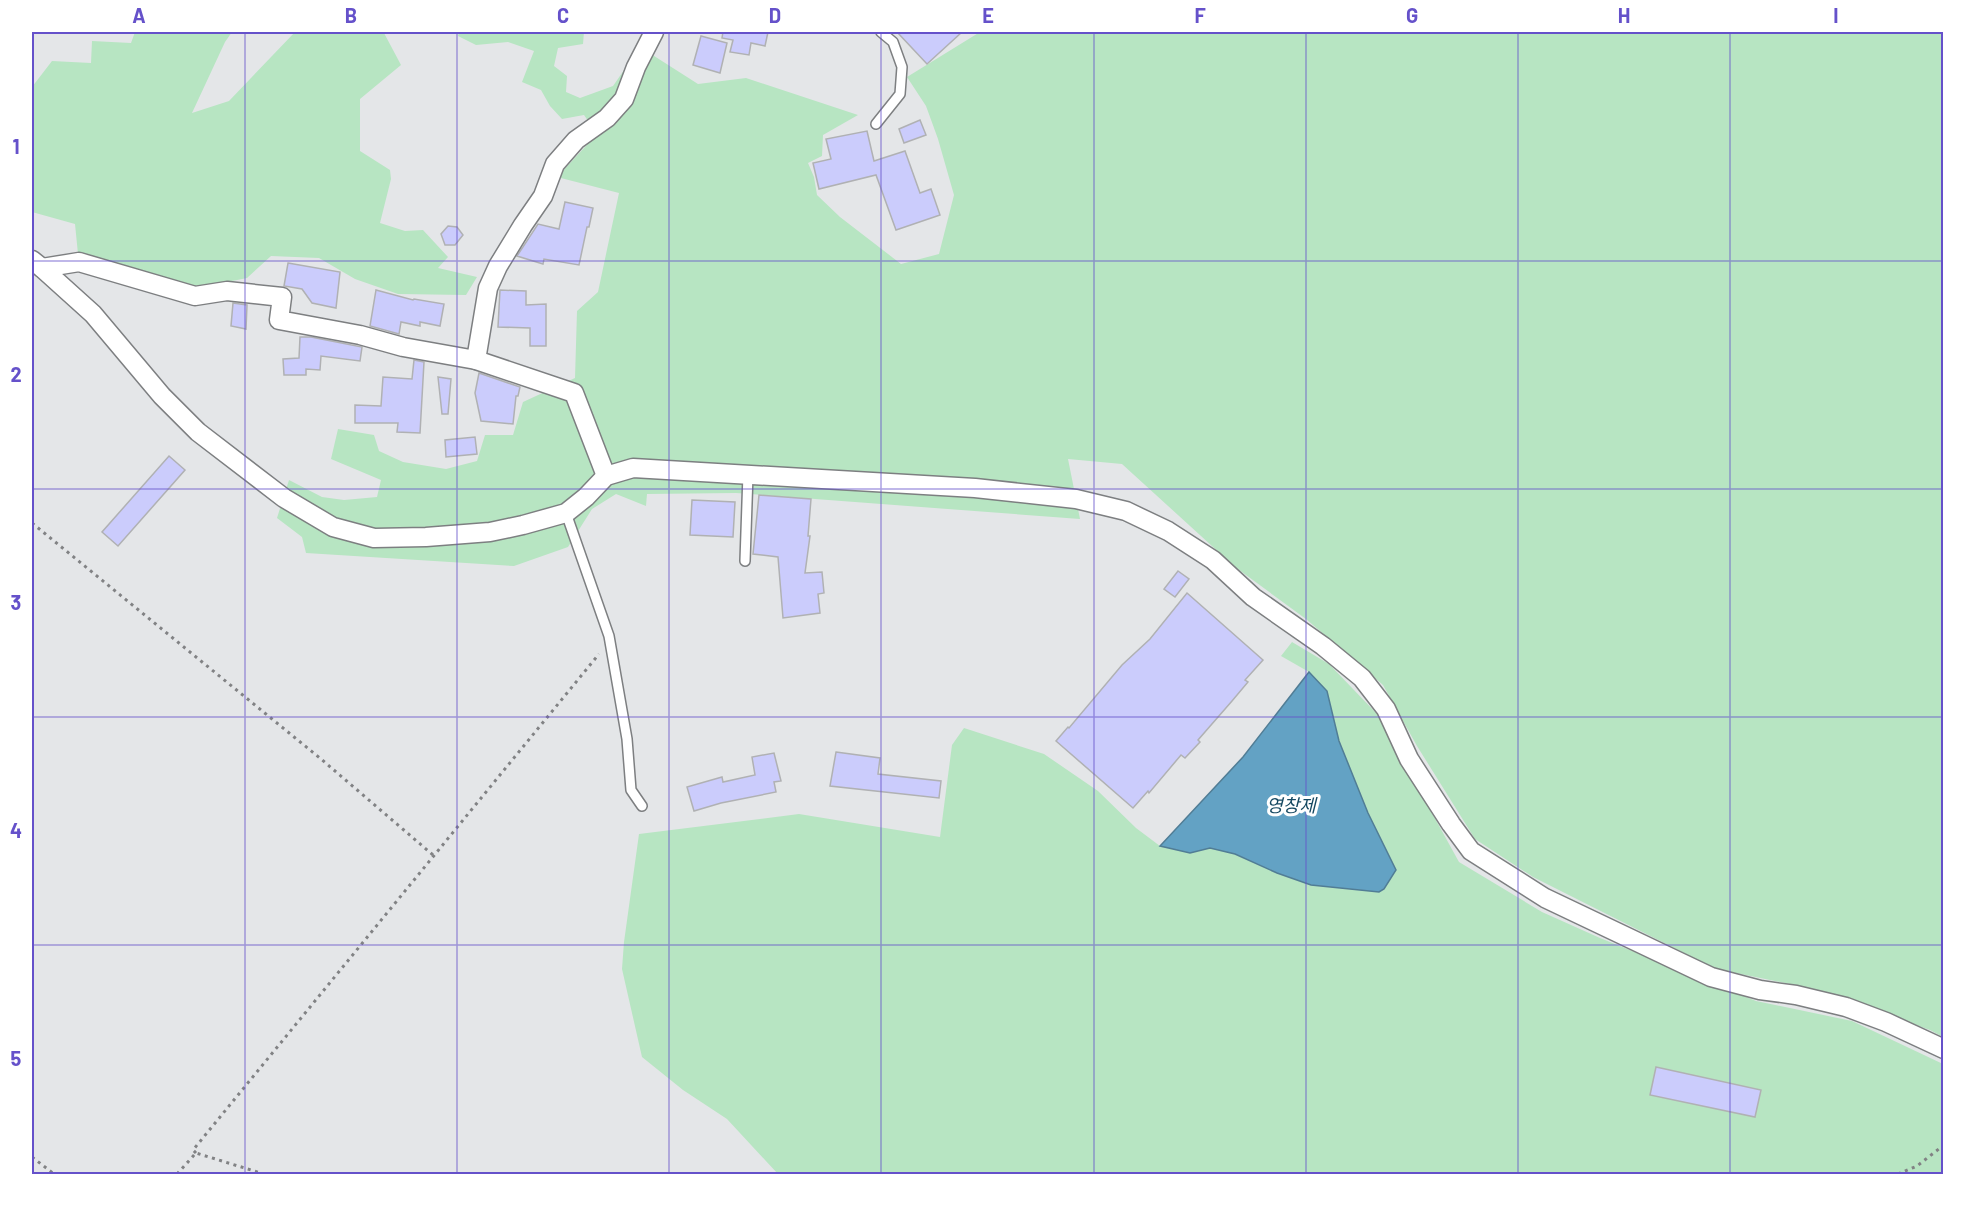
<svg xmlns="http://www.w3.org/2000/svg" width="1975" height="1206" font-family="Barlow,'Noto Sans KR',sans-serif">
<rect width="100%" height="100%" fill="#e4e6e8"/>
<g fill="#b7e5c2">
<path d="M135 32H232L225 42 192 113 229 101 295 32H382L384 33 401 65 360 99V151L390 170 391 179 380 223 405 231 423 230 448 257 438 268 477 277 466 295 398 294 355 279 319 258 271 256 247 278 193 289 78 254 75 224 32 212V87L52 61 91 63 92 41 131 43Z"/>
<path d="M459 32H584L583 44 558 48 554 66 567 76 566 92 580 98 613 86 640 47 698 84 746 78 858 115 823 135 822 156 808 163 814 177 817 195 840 217 901 264 939 254 954 195 938 139 926 106 907 77 980 32H1943V1037L1930 1030 1815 989 1716 969 1533 877 1475 839 1417 746 1383 685 1306 619 1235 567 1122 464 1068 459 1080 519 736 493 647 494 646 506 616 494 592 509 568 547 514 566 306 553 302 537 277 518 289 480 322 497 344 500 377 497 381 480 331 459 338 429 374 435 379 451 403 462 446 469 477 461 485 435H513L523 402 575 378 577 311 598 292 619 193 557 177 597 134 584 115 562 119 550 106 541 90 522 82 534 51 508 42 476 45 458 36Z"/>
<path d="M1292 642 1329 664 1378 715 1459 862 1542 912 1600 938 1756 1001 1852 1021 1943 1064V1174H778L727 1119 683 1090 642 1057 622 969 624 942 639 834 799 814 940 837 952 745 964 728 1044 754 1098 791 1136 828 1160 846 1190 853 1210 848 1235 854 1277 873 1311 885 1379 892 1396 870 1368 813 1339 741 1327 691 1309 672 1281 656Z"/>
</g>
<path fill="#63a2c4" stroke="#517d95" stroke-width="1.5" d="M1309 672 1327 691 1339 741 1368 813 1396 870 1384 889 1379 892 1311 885 1277 873 1235 854 1210 848 1190 853 1160 846 1243 757Z"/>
<g fill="#cbccfc" stroke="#b0b1b3" stroke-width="1.5">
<path d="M723 32H768L765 46 751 43 749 55 730 52 733 40 722 38Z"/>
<path d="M897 32H962L927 64Z"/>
<path d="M701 36 727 43 720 73 693 65Z"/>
<path d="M920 120 926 135 904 143 899 129Z"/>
<path d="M867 131 874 161 905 151 920 193 931 189 940 215 896 230 876 175 819 189 813 163 831 159 826 139Z"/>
<path d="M565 202 593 208 589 227H587L579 265 544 259 543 264 517 256 538 224 559 229Z"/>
<path d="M448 226 457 227 463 235 455 245H445L441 234Z"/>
<path d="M288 263 340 272 336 308 312 303 302 289 284 286Z"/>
<path d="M376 290 413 300 414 299 444 304 440 326 420 322V326L401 322 399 334 370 326Z"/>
<path d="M500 290 526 291V305L546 304V346H530V328L498 327Z"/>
<path d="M233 303 247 305 246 329 231 326Z"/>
<path d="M300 337H311L362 347 360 361 321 356 320 370 306 369V375H284L283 359 299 358Z"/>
<path d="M414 360 424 362 420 433 397 432 398 423H355V405L381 406 383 377 412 379Z"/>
<path d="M479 373 520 387 518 396H516L513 424 481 421 475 393Z"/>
<path d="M438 377 451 379 448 414H442Z"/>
<path d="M475 437 477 454 446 457 445 440Z"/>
<path d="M169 456 185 470 118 546 102 532Z"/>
<path d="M759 495 811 499 808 536H810L805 573 822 572 824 593 818 594 820 613 783 618 778 557 753 554Z"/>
<path d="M692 500 735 502 733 537 690 535Z"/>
<path d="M1178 571 1189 579 1175 597 1164 589Z"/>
<path d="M1187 593 1263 660 1245 680 1248 682 1232 701 1198 740 1200 742 1185 758 1181 755 1149 793 1148 791 1133 808 1056 741 1068 727 1069 728 1122 665 1150 639Z"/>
<path d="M836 752 880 758 878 774 941 781 939 798 830 786Z"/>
<path d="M774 753 781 781 774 782 776 792 721 803 694 811 687 787 722 777 723 782 755 775 752 757Z"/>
<path d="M1656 1067 1761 1090 1755 1117 1650 1095Z"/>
</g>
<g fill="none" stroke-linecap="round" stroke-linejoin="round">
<defs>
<g id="service">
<path d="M876 124 900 94 902 67 893 42 881 32"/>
<path d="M566 513 609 636 627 739 631 790 642 806"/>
<path d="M745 561 748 474"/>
</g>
<g id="minor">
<path d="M32 260 42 268 93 314 162 396 198 432 284 498 333 527 374 538 426 537 490 532 523 525 566 513 586 497 606 476 633 468 975 488 1076 499 1126 511 1168 531 1213 560 1253 597 1323 646 1362 678 1386 709 1409 759 1451 824 1471 851 1545 898 1711 977 1760 990 1796 995 1846 1007 1886 1022 1944 1049"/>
<path d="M42 268 79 262 195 296 227 291 282 297 279 320 360 335 403 347 476 360 488 288 498 266 523 225 543 196 555 164 576 140 607 118 624 99 636 67 654 32"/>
<path d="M476 360 574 393 606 476"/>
</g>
</defs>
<use href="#service" stroke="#7d7f81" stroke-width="12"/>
<use href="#minor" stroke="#7d7f81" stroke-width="21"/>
<g stroke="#818284" stroke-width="3" stroke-dasharray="3 4.5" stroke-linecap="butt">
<path d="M32 523 321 759 433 855"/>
<path d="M196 1153 193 1150 599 654"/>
<path d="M32 1157 54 1174"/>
<path d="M177 1174 196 1153 264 1174"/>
<path d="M1898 1174 1917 1166 1944 1145"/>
</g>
<use href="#service" stroke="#fff" stroke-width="9"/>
<use href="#minor" stroke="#fff" stroke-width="18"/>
</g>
<path fill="none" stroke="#6551ca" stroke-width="1.5" stroke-opacity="0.55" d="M245 32V1174M457 32V1174M669 32V1174M881 32V1174M1094 32V1174M1306 32V1174M1518 32V1174M1730 32V1174M32 261H1944M32 489H1944M32 717H1944M32 945H1944"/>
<g text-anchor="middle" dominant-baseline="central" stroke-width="6" stroke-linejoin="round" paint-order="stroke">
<g font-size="18" font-style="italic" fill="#154861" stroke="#fff">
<text x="1291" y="805">영창제</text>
</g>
</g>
<rect width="1975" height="1206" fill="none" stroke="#ffffff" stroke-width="66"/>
<rect x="33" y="33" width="1909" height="1140" fill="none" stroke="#6551ca" stroke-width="2"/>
<g font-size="20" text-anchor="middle" font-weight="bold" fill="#6551ca">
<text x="139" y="23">A</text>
<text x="351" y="23">B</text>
<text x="563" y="23">C</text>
<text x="775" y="23">D</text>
<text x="988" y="23">E</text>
<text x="1200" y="23">F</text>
<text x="1412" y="23">G</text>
<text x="1624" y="23">H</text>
<text x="1836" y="23">I</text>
<text x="16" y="154">1</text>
<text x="16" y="382">2</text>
<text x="16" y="610">3</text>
<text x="16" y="838">4</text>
<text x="16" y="1066">5</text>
</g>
</svg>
